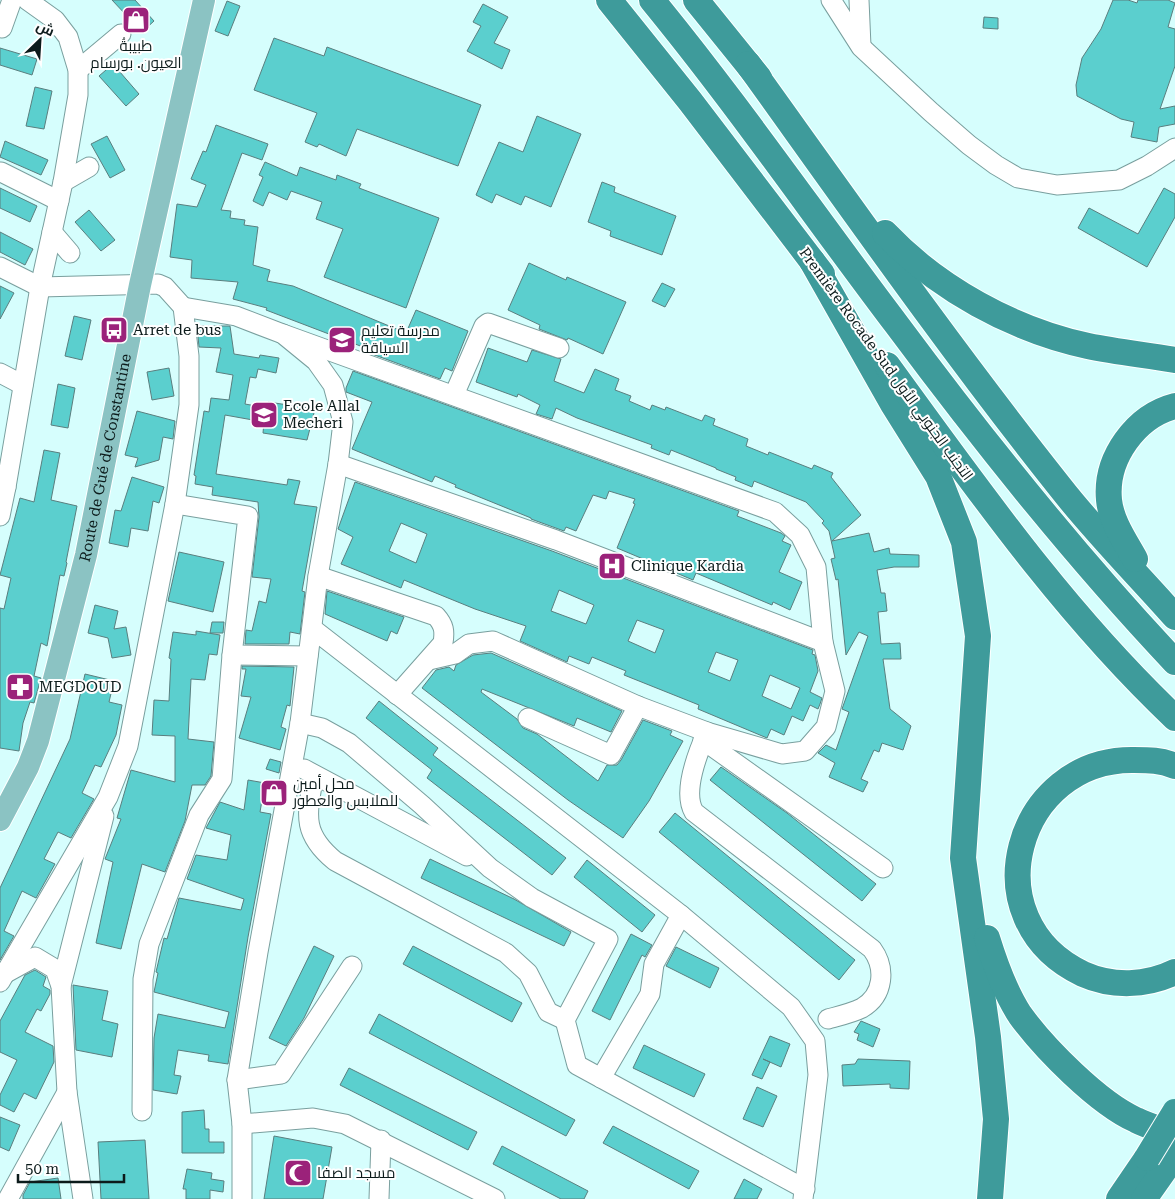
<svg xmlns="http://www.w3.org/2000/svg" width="1175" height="1199" font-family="'Roboto Serif',Cairo,serif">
<rect width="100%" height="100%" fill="#d6fefd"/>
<g fill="#5bcfce" stroke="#5a7e7e" fill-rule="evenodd">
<path d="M112 0H135L154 21 142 32Z"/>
<path d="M1113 0H1128L1137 3 1138 0H1168L1175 3 1168 27 1175 29V66L1160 109 1175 106V124L1159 127 1157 142 1131 137 1134 122 1121 119 1077 96 1076 85 1082 58 1101 29Z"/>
<path d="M227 1 240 6 228 36 215 31Z"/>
<path d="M483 4 508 17 494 43 510 50 502 69 467 51 481 26 473 22Z"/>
<path d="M984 17 998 18V29L983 28Z"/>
<path d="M274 38 324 56 327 47 481 105 458 166 357 129 346 156 319 144 317 147 305 142 317 113 254 90Z"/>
<path d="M0 48 37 59 32 75 0 65Z"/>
<path d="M113 64 139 94 126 106 99 76Z"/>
<path d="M35 87 52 91 44 129 26 126Z"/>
<path d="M537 116 581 134 551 207 525 196 521 205 496 194 492 203 476 195 499 142 523 152Z"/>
<path d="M216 125 268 144 262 160 242 153 221 210 231 211 230 218 245 220 244 225 258 227 253 265 270 270 267 281 293 286 406 333 416 310 468 331 452 371 445 368 440 379 361 350 363 347 266 310 267 308 233 299 238 282 191 278 192 260 170 257 177 204 197 207 206 185 191 179 203 151 206 152Z"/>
<path d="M107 136 125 170 110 178 91 144Z"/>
<path d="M5 141 48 160 41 175 0 157Z"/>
<path d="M265 162 297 176 300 167 336 180 337 175 361 184 359 188 439 218 406 308 324 277 343 229 316 219 322 202 291 191 287 200 269 192 263 206 253 201 263 177 259 175Z"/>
<path d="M602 182 615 187 614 192 676 216 662 255 610 236 611 231 588 222Z"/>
<path d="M0 188 37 206 30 222 0 208Z"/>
<path d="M1164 188 1175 194V217L1147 267 1078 228 1089 208 1138 234Z"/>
<path d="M89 210 115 240 101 251 75 222Z"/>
<path d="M0 232 33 249 25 265 0 252Z"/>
<path d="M529 263 566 280 567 277 626 302 603 354 568 338 567 340 539 329 540 325 508 310Z"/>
<path d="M662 283 675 289 665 307 652 301Z"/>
<path d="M0 286 14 293 0 319Z"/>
<path d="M74 316 91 320 82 360 65 356Z"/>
<path d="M197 326H230L234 354 259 358 260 355 279 358 276 373 258 369 256 378 250 377 245 404 267 408 268 402 315 409 307 440 263 433 264 422 225 415 216 474 287 485 288 479 300 481 294 504 317 507 302 591 305 592 300 634 290 632 289 644H245L246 630 252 631 259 601 266 603 271 579 252 577 259 517 258 502 212 495 213 487 195 484 196 476 194 475 204 411 209 412 211 398 229 400 233 375 216 372 221 348 199 347Z"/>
<path d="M488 348 527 362 532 350 561 359 554 381 584 393 595 369 619 379 615 390 631 396 629 401 650 410 652 405 665 410 666 407 702 421 705 415 715 419 713 425 748 439 746 446 768 455 769 452 812 469 814 465 833 473 831 477 861 515 832 541 869 533 874 552 889 548 890 554 919 555V567H894L877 570 881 593H885L887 611 878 612 881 644 900 643 901 659H883L890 709 911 726 903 750 882 743 879 752 874 750 861 779 868 782 863 792 829 777 835 763 818 753 826 745 836 750 849 712 842 709 868 636 859 632 846 655 838 579 836 580 831 559 835 558 829 531 822 523 824 521 806 502 754 481 752 487 735 480 736 477 716 469V468L671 450 669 455 651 448 652 445 577 418 556 408 552 419 536 414 540 405 518 394 517 397 476 382Z"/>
<path d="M169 368 174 396 152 400 147 372Z"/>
<path d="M353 371 739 511 737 516 781 533 785 536 782 541 791 545 779 572 802 582 790 610 773 602 772 605 696 573 693 580 617 548 635 504 633 503 635 499 609 491 606 499 593 495 576 531 566 527 564 531 531 519V518L455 487 456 485 435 476 432 482 352 449 372 402 346 392V388Z"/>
<path d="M58 384 75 388 68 428 51 425Z"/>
<path d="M137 411 175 421 173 439 163 437 159 460 135 467 138 458 125 455Z"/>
<path d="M44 450 60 453 51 500 77 506 66 562 67 563 64 576 60 575 47 646 41 643 34 676 41 678 34 703 30 702 23 723 19 751 0 748V608L4 609 11 578 0 575 20 498 34 502Z"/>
<path d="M132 477 164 487 159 503 153 501 148 531 131 528 128 547 109 543 115 510 121 511Z"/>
<path d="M355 482 552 551 813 650 812 654 815 655 818 671 810 692 822 698 820 704 818 709 810 705 803 721 792 716 784 735 771 729 767 738 698 709 699 705 624 675 626 671 592 657 589 664 569 656 567 662 520 641 526 626 475 609 404 580 401 588 341 564 353 537 338 529ZM401 523 427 534 416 563 389 551ZM559 590 594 605 586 624 551 611ZM637 620 664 630 655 653 628 641ZM716 652 738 660 730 681 708 672ZM770 675 800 688 791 709 762 696Z"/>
<path d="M179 552 224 562 213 612 168 601Z"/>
<path d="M327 591 404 617 397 634 391 631 387 641 325 614Z"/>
<path d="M95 605 118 611 114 629 126 627 131 655 112 658 108 638 88 633Z"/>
<path d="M212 622H224L223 633H210Z"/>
<path d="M196 631 220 635 217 655 209 654 205 680 191 679 188 739 214 742 211 776 205 785H192L185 821 165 872 142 864 121 949 96 943 113 862 105 859 121 819 117 818 131 770 175 782V736L152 735 154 700 169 701 171 659 169 658 173 632 196 635Z"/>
<path d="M491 653 622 711 611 732 577 718 574 726 482 689 481 692 517 719 523 728 537 734 598 781 607 765H617L621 760 643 720 672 731 670 735 683 741 649 801 623 838 568 800 422 688 436 670 449 667 454 671 456 665 473 655Z"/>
<path d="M242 666 294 667 290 706 287 705 281 727 286 729 280 750 239 738 251 697 241 696 246 669H242Z"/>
<path d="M85 674 114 681 109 702 122 705 116 735 101 767 95 765 82 793 94 799 71 838 58 832 44 859 55 864 36 898 22 891 4 931 14 936 0 960V888L70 739Z"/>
<path d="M379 701 438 748 433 755 566 858 552 875 427 778 432 770 366 718Z"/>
<path d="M270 759 281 762 279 773 266 769Z"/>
<path d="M721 767 787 813 876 884 862 901 710 780Z"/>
<path d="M248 780 265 783 260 812 271 814 248 937 228 1064 208 1061 209 1055 178 1050 174 1075 181 1076 177 1094 153 1090 154 1038 158 1014 225 1028 229 1012 154 992 158 973 156 972 164 938 167 939 179 898 241 910 244 899 187 879 196 855 227 860 231 835 206 828 220 802 244 810Z"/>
<path d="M675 813 855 960 839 980 659 832Z"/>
<path d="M430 859 514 899 571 932 564 946 421 878Z"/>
<path d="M587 860 655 915 642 932 574 877Z"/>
<path d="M631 934 652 945 645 957 642 955 610 1020 592 1011Z"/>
<path d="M314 946 334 956 304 1018 286 1046 269 1038Z"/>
<path d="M413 946 522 1003 512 1022 403 964Z"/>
<path d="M676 947 719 968 710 988 666 966Z"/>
<path d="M35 970 46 977 43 986 50 990V994L41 1011 37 1009 25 1032 53 1046 54 1062 36 1099 24 1093 14 1112 0 1105V1095L17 1060 0 1052V1021L25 975Z"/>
<path d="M73 985 108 991 102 1020 118 1024 112 1057 76 1050Z"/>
<path d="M379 1014 575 1120 566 1136 369 1033Z"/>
<path d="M861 1021 880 1029 873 1047 857 1040 859 1034 854 1032Z"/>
<path d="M770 1036 790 1044 781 1067 763 1059 770 1062 762 1079 752 1075Z"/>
<path d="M644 1045 705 1074 694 1097 633 1068Z"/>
<path d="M858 1059 910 1061 909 1089 890 1088V1084L843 1086 842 1065 855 1064Z"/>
<path d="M349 1068 477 1132 468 1150 340 1085Z"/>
<path d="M757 1087 777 1096 763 1127 743 1119Z"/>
<path d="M204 1110 205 1129H209V1142H224V1153H182V1112Z"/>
<path d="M0 1117 20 1125 9 1151 0 1147Z"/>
<path d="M613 1126 699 1171 689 1189 603 1143Z"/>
<path d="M274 1136 332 1147 323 1199H264Z"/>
<path d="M145 1140 149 1199H101L98 1142Z"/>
<path d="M502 1146 588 1191 584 1199H561L493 1164Z"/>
<path d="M187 1169 212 1173 211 1179 224 1181 223 1192 210 1190V1199H186V1189H183Z"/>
<path d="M58 1178 61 1199H23V1195L30 1182Z"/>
<path d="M744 1179 762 1189 757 1199H734Z"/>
</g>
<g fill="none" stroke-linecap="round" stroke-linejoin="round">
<defs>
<g id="minor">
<path d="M831 0 861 47 931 112 969 145 996 165 1018 178 1057 185 1119 180 1147 166 1175 148"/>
<path d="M859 0 861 46"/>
<path d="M2 28 12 0"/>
<path d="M78 70 121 34"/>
<path d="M1 172 59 201"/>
<path d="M63 182 89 167"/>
<path d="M52 232 70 253"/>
<path d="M0 267 40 287 158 284 165 287 183 307 189 356V405L175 504 128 746 108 797 0 982"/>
<path d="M183 307 236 316 283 334 316 361 333 385 343 422 338 464 318 576 300 723 258 952 237 1080 242 1124V1199"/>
<path d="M283 334 775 512 800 535 816 567 823 642 835 691 826 727 805 751 782 754 707 732 638 706 493 641 469 644 455 654 429 660"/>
<path d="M0 373 23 385"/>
<path d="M454 395 484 326 488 323 559 348"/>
<path d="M338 464 556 540 823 642"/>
<path d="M0 498 6 487 40 287 63 182 78 95V70L68 37 55 20 27 0"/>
<path d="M0 516 6 487"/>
<path d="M318 576 436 616C444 625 445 631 443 643L397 695"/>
<path d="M313 629 681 915 791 1007 815 1041 818 1075 803 1199"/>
<path d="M232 655 308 656"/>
<path d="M528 718 611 755 638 706"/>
<path d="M300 723 322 728 349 743 422 805 490 868 532 898 608 939 565 1020 577 1065 805 1189"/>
<path d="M707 732C698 752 682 792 694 812L872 949C886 968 884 995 862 1008 852 1013 839 1016 828 1019"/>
<path d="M703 740 883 868"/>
<path d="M304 769 467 856"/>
<path d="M314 775C307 814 301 833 335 861L506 953 528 973 548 1012 565 1020"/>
<path d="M6 973 35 957 55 969 61 986 67 1092 83 1199"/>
<path d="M61 986 104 816"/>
<path d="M601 1078 650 994 654 964 681 915"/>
<path d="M237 1080 281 1074 352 966"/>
<path d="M142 1111 143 979 149 944 199 815 222 779 232 655 248 516 175 504"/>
<path d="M242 1124 313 1118 345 1124 495 1199"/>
<path d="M8 1199 67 1092"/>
<path d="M379 1199 381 1140"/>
</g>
<g id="major">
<path id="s1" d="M0 820 28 767 38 741 86 555 140 285 204 0"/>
</g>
<g id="highway">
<path d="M609 0 690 101 822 274"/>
<path d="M652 0C738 105 815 217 897 325 984 442 1075 556 1175 662"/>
<path d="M696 0 759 78"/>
<path d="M748 64C850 206 951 350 1060 487 1096 533 1137 574 1175 617"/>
<path d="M885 233C937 288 1013 330 1088 346 1117 352 1146 355 1175 360"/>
<path d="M812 261 893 404 938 476 964 542 978 636 963 858 988 1037 996 1119 990 1199"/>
<path d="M887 365C976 487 1064 613 1175 718"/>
<path d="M1135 559C1125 541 1111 521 1109 500 1105 458 1136 416 1175 406"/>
<path d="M1175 766C1161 760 1149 760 1134 760 1016 758 969 920 1083 974 1112 987 1147 986 1175 972"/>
<path d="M987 938C995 964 1005 992 1020 1015 1044 1048 1098 1103 1136 1120 1148 1126 1162 1130 1175 1135"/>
<path d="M1119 1199 1147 1158"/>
<path d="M1144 1199 1175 1155"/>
</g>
</defs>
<use href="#minor" stroke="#799f9e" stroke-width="21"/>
<use href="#major" stroke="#fff" stroke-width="24"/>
<use href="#highway" stroke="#fff" stroke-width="28"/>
<use href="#minor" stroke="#fff" stroke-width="19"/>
<use href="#major" stroke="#8bc3c3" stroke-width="22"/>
<use href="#highway" stroke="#3e9b9b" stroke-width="26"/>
<defs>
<path id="highway-bridge" d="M1147 1158 1175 1112"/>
</defs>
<use href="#highway-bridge" stroke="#fff" stroke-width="28" stroke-linecap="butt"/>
<use href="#highway-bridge" stroke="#3e9b9b" stroke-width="26"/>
</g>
<defs>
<symbol id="shop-square" viewBox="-11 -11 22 22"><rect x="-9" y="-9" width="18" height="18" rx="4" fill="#9b227a" stroke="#fff"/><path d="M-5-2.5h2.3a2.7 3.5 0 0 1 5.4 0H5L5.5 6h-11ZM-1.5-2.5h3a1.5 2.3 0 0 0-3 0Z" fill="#fff"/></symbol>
<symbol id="bus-square" viewBox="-11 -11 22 22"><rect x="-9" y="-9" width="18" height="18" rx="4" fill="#9b227a" stroke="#fff"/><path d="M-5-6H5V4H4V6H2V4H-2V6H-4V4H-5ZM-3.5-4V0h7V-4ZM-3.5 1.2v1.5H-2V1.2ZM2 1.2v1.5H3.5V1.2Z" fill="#fff"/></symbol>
<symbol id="school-square" viewBox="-11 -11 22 22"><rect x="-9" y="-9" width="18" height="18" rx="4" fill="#9b227a" stroke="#fff"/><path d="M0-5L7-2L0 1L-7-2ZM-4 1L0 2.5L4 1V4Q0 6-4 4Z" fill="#fff"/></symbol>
<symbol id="hospital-square" viewBox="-11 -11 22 22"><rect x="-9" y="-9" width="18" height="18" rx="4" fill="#9b227a" stroke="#fff"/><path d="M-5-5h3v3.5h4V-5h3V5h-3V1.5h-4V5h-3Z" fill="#fff"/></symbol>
<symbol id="pharmacy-square" viewBox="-11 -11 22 22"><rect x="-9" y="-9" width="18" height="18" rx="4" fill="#9b227a" stroke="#fff"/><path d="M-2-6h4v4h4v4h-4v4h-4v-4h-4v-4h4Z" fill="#fff"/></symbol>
<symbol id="mosque-square" viewBox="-11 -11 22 22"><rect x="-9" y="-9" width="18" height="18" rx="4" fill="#9b227a" stroke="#fff"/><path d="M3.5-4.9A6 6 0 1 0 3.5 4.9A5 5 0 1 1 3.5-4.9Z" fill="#fff"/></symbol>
</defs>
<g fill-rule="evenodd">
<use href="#shop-square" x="120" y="4" width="32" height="32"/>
<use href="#bus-square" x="98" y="314" width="32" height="32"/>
<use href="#school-square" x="326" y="324" width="32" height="32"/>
<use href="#school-square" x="248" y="399" width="32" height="32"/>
<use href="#hospital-square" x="596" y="550" width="32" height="32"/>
<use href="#pharmacy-square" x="4" y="671" width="32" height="32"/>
<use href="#shop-square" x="258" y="777" width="32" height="32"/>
<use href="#mosque-square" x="282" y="1157" width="32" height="32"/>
</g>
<g text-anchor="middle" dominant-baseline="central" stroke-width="4" stroke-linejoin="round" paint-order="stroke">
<g font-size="15" fill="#0c1b1b" stroke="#fff" text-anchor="start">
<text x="136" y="46" text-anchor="middle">طبيبةُ<tspan x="136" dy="17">العيون. بورسام</tspan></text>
<text x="133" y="330">Arret de bus</text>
<text x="361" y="331">مدرسة تعليم<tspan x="361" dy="17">السياقة</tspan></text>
<text x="283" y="406">Ecole Allal<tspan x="283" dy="17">Mecheri</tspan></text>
<text x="631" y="566">Clinique Kardia</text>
<text x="39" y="687">MEGDOUD</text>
<text x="293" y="784">محل أمين<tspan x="293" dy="17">للملابس والعطور</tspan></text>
<text x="317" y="1173">مسجد الصفا</text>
</g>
<g font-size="15" fill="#0c1b1b" stroke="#fff">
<text transform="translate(886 364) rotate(54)">Première Rocade Sud التجنب الجنوبي الأول</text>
<text stroke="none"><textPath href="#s1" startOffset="379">Route de Gué de Constantine</textPath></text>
</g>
</g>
<g transform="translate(40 40) rotate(25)" stroke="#ffffff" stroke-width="4" paint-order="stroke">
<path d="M0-4L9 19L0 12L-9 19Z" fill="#0c1b1b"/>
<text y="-8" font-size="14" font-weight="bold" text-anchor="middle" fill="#0c1b1b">ش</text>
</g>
<path d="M18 1174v8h106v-8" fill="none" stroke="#0c1b1b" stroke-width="2.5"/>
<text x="25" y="1174" font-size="15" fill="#0c1b1b" stroke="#ffffff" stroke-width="4" paint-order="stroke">50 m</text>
</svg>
